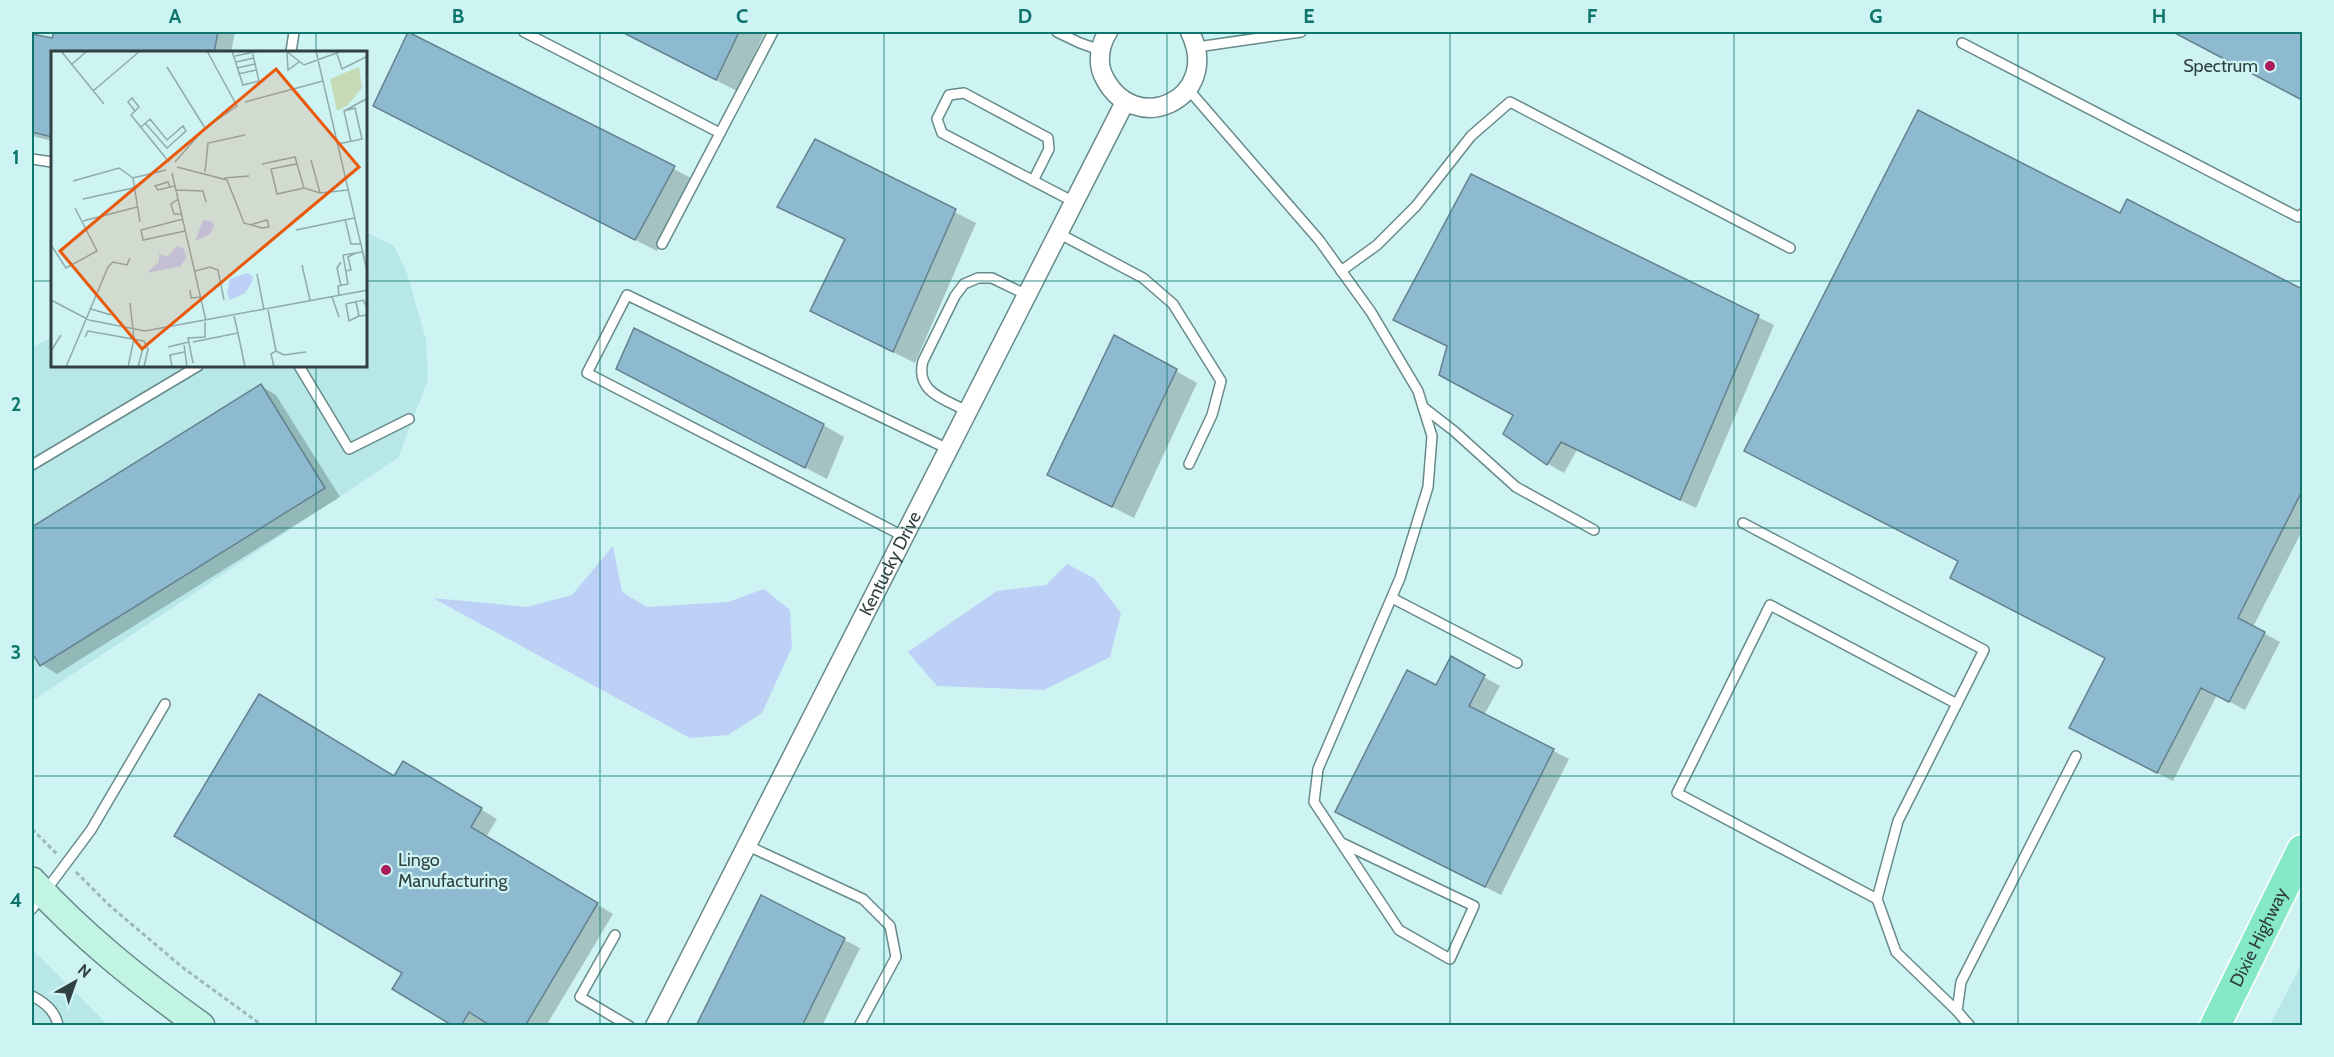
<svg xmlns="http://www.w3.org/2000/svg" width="2334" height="1057" font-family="Cabin,sans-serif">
<rect width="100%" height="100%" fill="#cef3f3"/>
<g fill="#b8e7e7">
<path d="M366 232 394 246 407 273 426 340 428 380 398 458 32 701V347L52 337V366H366Z"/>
<path d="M32 949 108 1025H32Z"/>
<path d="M2302 963V1025H2270Z"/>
</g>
<g fill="#bdd1f6">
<path d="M613 546 622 592 647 607 728 602 764 589 790 610 792 647 762 713 728 735 690 738 433 598 527 607 572 595Z"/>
<path d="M1067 564 1094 578 1121 613 1110 657 1044 690 937 686 908 652 997 591 1046 585Z"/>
</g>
<g fill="#0003">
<path d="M56 32H235L231 52H52V141L32 136V36L53 40Z"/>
<path d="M622 32H765L737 91Z"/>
<path d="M2175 32H2302V99L2193 41Z"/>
<path d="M409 33 695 180 657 251 396 117Z"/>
<path d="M816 141 976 223 915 363 812 311 846 241 779 207Z"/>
<path d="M1472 176 1774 325 1696 508 1577 450 1564 473 1548 464 1505 434 1515 415 1448 347 1395 320Z"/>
<path d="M2128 201 2302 291V531L2253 627 2280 642 2245 710 2217 695 2173 781 2087 737 2106 658 2120 215Z"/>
<path d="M1176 371 1197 383 1134 518 1049 475Z"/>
<path d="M639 381 823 425 844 437 827 479Z"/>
<path d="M261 386 276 395 340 497 57 674 41 664 32 650V529Z"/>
<path d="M1451 658 1500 686 1484 715 1569 759 1501 895 1353 821 1437 687Z"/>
<path d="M404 763 497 819 486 837 613 914 546 1026H494L485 1020 482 1026H456L404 972 395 778Z"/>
<path d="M761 897 860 948 822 1026H698Z"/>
</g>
<g fill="#8ebad0" stroke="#65818f" stroke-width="1.5">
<path d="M54 32H218L214 52H52V137L32 132V34L52 38Z"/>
<path d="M408 32 675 166 635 240 373 106Z"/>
<path d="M622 32H739L716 80Z"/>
<path d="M2173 32H2302V100Z"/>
<path d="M1918 110 2120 213 2127 199 2302 289V491L2238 618 2265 632 2229 702 2201 688 2157 773 2069 728 2105 658 1950 578 1958 561 1744 451Z"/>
<path d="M815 139 956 209 893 352 810 311 845 239 777 207Z"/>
<path d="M1471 174 1759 315 1680 500 1561 442 1547 465 1503 434 1513 415 1439 375 1447 346 1393 320Z"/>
<path d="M634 328 824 424 805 468 616 369Z"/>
<path d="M1114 335 1177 369 1112 507 1047 475Z"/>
<path d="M261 384 325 488 40 666 32 653V527Z"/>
<path d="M1451 656 1485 675 1469 706 1554 749 1485 887 1335 812 1407 670 1436 685Z"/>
<path d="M259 694 394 776 403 761 482 808 471 827 598 903 525 1026H491L469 1012 461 1026H453L392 989 402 973 174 836Z"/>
<path d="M761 895 845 938 802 1026H696Z"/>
</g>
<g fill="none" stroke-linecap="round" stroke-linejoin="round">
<defs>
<g id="lane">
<path d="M524 32 720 133"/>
<path d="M1057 32 1080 43 1100 50"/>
<path d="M1962 43 2298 217 2302 214"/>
<path d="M1197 47 1301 32"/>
<path d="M291 52 294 32"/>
<path d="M1188 89 1319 240 1371 312 1418 391 1432 436 1428 487 1400 578 1318 769 1314 802 1399 930 1450 959 1474 906 1342 843"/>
<path d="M32 159 52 162"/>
<path d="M1033 181 1049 149 1048 138 964 93 949 95 937 119 942 133 1074 202"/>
<path d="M1058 233 1143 278 1173 304 1221 381 1212 415 1189 464"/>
<path d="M662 244 773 32"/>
<path d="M1341 271 1377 245 1416 206 1471 136 1510 102 1790 248"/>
<path d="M299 366 349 449 409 419"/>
<path d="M1423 407 1454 431 1516 487 1594 530"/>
<path d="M967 411C944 399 915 392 923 361L955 296 964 284 978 278H992L1027 295"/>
<path d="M32 465 198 366"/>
<path d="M1743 523 1984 650 1898 821 1877 899 1896 952 1957 1011"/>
<path d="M903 536 587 373 627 295 948 449"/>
<path d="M1392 598 1517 663"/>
<path d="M746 845 863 899 890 926 896 957 859 1026"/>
<path d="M1877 899 1677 793 1770 605 1957 704"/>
<path d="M32 909 91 830 165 704"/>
<path d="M615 935 580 997 629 1026"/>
<path d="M32 996C44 1002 56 1011 58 1026"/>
<path d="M1970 1026 1957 1011 1961 982 2076 756"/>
</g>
<g id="street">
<path d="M1108 32C1100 44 1097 62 1103 75 1133 140 1223 99 1190 32"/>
<path id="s1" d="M655 1026 1125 102"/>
</g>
<path id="secondary" d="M32 881C82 936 140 982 201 1026"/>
<g id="primary">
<path id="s2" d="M2215 1026 2302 850"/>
</g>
</defs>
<use href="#lane" stroke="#688a8a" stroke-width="12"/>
<use href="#street" stroke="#688a8a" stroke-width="21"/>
<use href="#secondary" stroke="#688a8a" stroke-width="30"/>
<use href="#primary" stroke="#fff" stroke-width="33"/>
<g stroke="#9cbaba" stroke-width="3" stroke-dasharray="4.5 3" stroke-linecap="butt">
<path d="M32 829 58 855"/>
<path d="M76 872 109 905 182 967 263 1026"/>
</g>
<use href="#lane" stroke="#fff" stroke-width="9"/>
<use href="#street" stroke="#fff" stroke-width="18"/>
<use href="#secondary" stroke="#c2f4e3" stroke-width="27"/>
<use href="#primary" stroke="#85e9c7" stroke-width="30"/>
</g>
<path fill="none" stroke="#0f766e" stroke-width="1.5" stroke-opacity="0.55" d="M316 32V52M600 32V1026M884 32V1026M1167 32V1026M1450 32V1026M1734 32V1026M2018 32V1026M32 281H52M366 281H2302M316 366V1026M32 528H2302M32 776H2302"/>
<g fill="#ab1d5a" stroke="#cef3f3" stroke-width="2">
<circle cx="2270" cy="66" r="6"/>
<circle cx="386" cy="870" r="6"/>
</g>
<g text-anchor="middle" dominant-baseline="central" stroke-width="4.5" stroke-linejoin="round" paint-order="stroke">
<g font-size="18" fill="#314040" stroke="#cef3f3" text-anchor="end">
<text x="2258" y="66">Spectrum</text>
<text x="398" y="860" text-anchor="start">Lingo<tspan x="398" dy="21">Manufacturing</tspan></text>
</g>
<g font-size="18" fill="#314040" stroke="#cef3f3">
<text stroke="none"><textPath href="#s1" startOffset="519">Kentucky Drive</textPath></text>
<text stroke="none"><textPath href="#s2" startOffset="99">Dixie Highway</textPath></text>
</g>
</g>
<g transform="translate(51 51)">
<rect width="316" height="316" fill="#cef3f3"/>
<path d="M308 16 311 37 297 54 286 60 279 28Z" fill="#c6dbb5"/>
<path d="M152 169 161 170 163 175 159 183 144 190ZM126 195 133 198 135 207 130 215 96 222 108 211V203L116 206ZM196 222 202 226 201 231 194 242 179 249 176 242 179 228Z" fill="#bdd1f6"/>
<path fill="none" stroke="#8fabab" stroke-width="1.5" d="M10 0 53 53M181 0 192 34 208 30 201 0M235 0 253 14 291 0M265 0 317 224M285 0 291 18 317 5M236 2 237 19 248 11M184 5 208 0M185 11 203 7M20 14 36 0M116 16 154 77M186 17 204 13M187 23 205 19M42 40 89 0M194 51 272 30M84 60 77 51 81 47 88 56 80 64 118 111M90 76 99 68 116 89 132 75 135 80 116 97 94 72M300 91 293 60 317 47M287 93 311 88 304 57 293 60M260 109 269 142 297 139M124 111 153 78 186 55 156 0M211 113 244 106 253 137 269 142M245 113 220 118 226 143 253 137M126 116 176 129 193 172 211 177 218 176 216 169 199 174M154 121 157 92 194 84M121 122 155 270M82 127 89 171M173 127 198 125M22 130 68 117 82 127 115 119M119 136 117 131 104 135 107 139 119 136 124 135M125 139 152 140 155 151M32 148 82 137M127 148 120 153 123 163H131M132 168 90 179 92 189 134 180M294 168 300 193H309M32 170 86 156M245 179 303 167M0 194 15 217 46 200 24 157M251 214 259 249M144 220 159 216 167 219 173 249M294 220 300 219 297 206 305 202M206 223 213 259M290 235 286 217 290 211M139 239 140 247 150 246M288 244 287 235 297 233 292 204 311 201M281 246 288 266M0 249 38 269 94 280 317 239M305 251 308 265 317 264M40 258 60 264M217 259 225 300 220 303 223 316M308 265 298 270 295 253 312 249 317 258M187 282 194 316M34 286 37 280 93 290 97 298 93 316M142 291 187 282 183 265M133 294 136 316M117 296 138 291M0 300 10 284M225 300 233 304 255 301M142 312 137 287 154 286V271M15 316 57 216 62 211 76 214 79 207M77 316 83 288 79 252M87 316 92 297H95M121 316 119 304 133 301"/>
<path fill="#e8590c" fill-opacity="0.15" stroke="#e8590c" stroke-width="3" d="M225 18 308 116 91 298 9 200Z"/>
<rect width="316" height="316" fill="none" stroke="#314040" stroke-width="3"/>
</g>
<rect width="2334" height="1057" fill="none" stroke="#cef3f3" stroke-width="66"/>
<g transform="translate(75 982) rotate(40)" stroke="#cef3f3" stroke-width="4.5" paint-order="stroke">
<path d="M0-4.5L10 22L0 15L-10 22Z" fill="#314040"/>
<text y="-9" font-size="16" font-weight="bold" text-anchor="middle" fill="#314040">N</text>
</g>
<rect x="33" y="33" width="2268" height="991" fill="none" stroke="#0f766e" stroke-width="2"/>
<g font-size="20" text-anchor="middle" font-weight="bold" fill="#0f766e">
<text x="175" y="23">A</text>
<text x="458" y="23">B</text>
<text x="742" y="23">C</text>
<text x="1025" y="23">D</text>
<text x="1309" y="23">E</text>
<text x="1592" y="23">F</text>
<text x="1876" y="23">G</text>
<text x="2159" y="23">H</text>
<text x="16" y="164">1</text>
<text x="16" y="411">2</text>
<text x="16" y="659">3</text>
<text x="16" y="907">4</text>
</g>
</svg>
